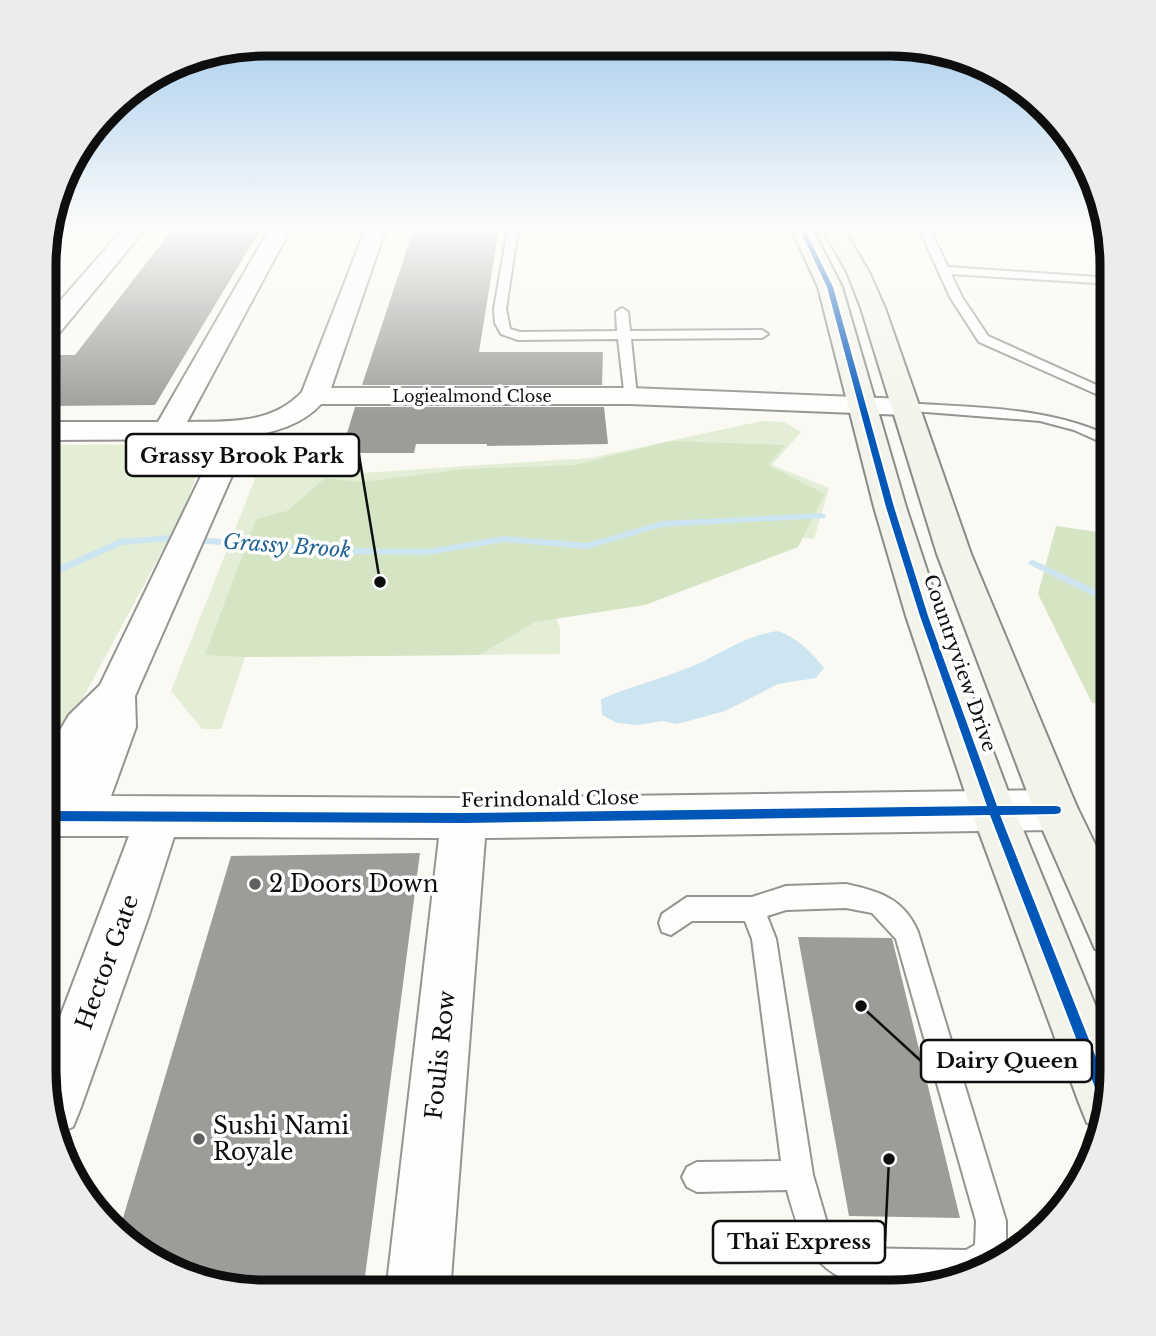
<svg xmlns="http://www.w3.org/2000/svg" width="1156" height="1336" font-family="'Libre Baskerville',serif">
<rect width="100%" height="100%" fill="#faf9f4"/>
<g fill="#e4eed6">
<path d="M762 421 784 422 801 432 772 465 829 488 814 539 740 530 542 590 560 627V654L245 657 221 729H202L171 691 270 441H311L305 459H325L361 473 590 458Z"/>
<path d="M203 444 200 466 182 514 45 769 47 445Z"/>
</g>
<g fill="#d5e5c4">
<path d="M671 441 785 445 768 465 825 494 798 547 645 605 535 622 479 655 245 657 205 655 256 519 287 511 325 478 362 482 465 469 575 465Z"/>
<path d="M1056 526 1112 534V705L1092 703 1038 594Z"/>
</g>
<path fill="#cce5f1" d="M777 631C797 637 811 652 824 668L816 678 778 684 725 711 677 724 662 721 638 725 617 723 602 715 601 699C631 686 662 679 693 666 723 653 743 636 777 631Z"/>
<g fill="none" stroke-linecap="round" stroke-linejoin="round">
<g fill="#cce5f1" fill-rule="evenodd">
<path d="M822 513 826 516 825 518 662 527 587 549 505 542 428 555 335 554 170 541 122 545 64 571 46 574V568L59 566 120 539 170 535 335 548 428 549 505 536 587 543 662 521Z"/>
<path d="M1033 560 1112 597V605L1030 565 1028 563 1030 561Z"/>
</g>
</g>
<g fill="#9e9c99">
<path d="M414 228H499L479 352H603L602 385H362Z"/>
<path d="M172 230H260L155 405 47 406V355H75Z"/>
<path d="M355 407H604L608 444 487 446V444H416L414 453H341Z"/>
<path d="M420 853 363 1292H250L154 1262 120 1228 231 856Z"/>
<path d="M798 937 892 938 960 1218 849 1216Z"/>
</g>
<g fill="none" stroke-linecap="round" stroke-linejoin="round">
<defs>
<g id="lane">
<path d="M508 228H518L506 309 510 329 520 332 617 331 616 312 622 308 628 312 630 331 762 330 768 334 762 338 631 339 637 396 630 400 625 399 618 339 518 340 501 334 495 323 494 309Z"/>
<path d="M919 228H929L948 267 1112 278V284L951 274 962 297 988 336 1112 392V401L979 342 950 297Z"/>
<path d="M1084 228H1095L1107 246 1112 262 1107 261Z"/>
<path d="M905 403C976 408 1047 406 1112 437V447L1074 430 1040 421 900 410V404Z"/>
<path d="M846 884C878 891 904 898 918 932L1006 1221V1253L1002 1263 940 1281 846 1280C807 1263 797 1227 787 1190L697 1192 687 1187 682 1177 687 1167 697 1162 781 1161 752 939 745 921H692L671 935 662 932 659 923 662 914 687 897H752L786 886ZM846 908 872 913 896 939 976 1221 975 1245 966 1250 853 1248 827 1223 813 1175 776 939 767 916 786 910Z"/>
</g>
<g id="street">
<path d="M124 228H146L56 337 47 339V316Z"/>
<path d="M270 228H291L187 422C228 421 271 425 302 392L366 228H386L331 388H630L905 399 915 401 919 407 915 413 905 415 630 404H321C302 425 276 431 249 437L135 696 136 727 111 796 464 798 1056 790 1072 796 1078 810 1072 824 1056 830 485 838 450 1292H386L439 838 174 837 149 915 81 1107 73 1127 60 1132 44 1072V1059L129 836H45V756L69 715 100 685 219 439 47 440V422H158Z"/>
</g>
<g id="secondary">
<path d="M791 228H812L842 287 906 507 942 616 1015 810 1112 1046V1086L1099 1128 1087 1123 1079 1103 971 810 906 616 874 507 818 287Z"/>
<path d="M822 228H843L869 272 885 308 971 554 1076 805 1112 879V956L1095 949 1034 810 937 554 861 308 847 272Z"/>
</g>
</defs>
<use href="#lane" stroke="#949492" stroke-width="4"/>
<use href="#street" stroke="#949492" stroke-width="4"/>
<use href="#secondary" stroke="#8b8a88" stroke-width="4"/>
<use href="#lane" fill="#fefefd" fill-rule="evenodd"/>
<use href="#street" fill="#fefefd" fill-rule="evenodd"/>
<use href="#secondary" fill="#f4f3eb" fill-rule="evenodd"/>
<defs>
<path id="cycleway" d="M799 228H804L833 287 894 507 928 616 997 806H1056L1060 807 1061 810 1060 813 1056 814 1000 815 1110 1093 1105 1109 1102 1108 1101 1103 990 815 464 823 45 821V811L464 813 987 806 920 616 886 507 827 287Z"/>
</defs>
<use href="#cycleway" stroke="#fff" stroke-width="4"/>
<use href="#cycleway" fill="#0057b8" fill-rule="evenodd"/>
</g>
<linearGradient id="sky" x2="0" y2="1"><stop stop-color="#9dc8ec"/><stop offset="0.55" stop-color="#fdfcfa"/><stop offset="1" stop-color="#fdfcfa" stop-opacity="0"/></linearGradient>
<rect width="1156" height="415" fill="url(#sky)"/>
<g fill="#61605e" stroke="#fff" stroke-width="2.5">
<circle cx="255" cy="884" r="7"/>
<circle cx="199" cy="1139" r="7"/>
</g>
<g text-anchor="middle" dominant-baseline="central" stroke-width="7" stroke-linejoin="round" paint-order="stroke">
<g font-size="16" fill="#0e0e0e" stroke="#fff">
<text x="472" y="396">Logiealmond Close</text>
</g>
<g font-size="19" fill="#0e0e0e" stroke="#fff">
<text transform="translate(960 663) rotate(71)">Countryview Drive</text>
<text transform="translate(550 799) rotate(-1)">Ferindonald Close</text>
</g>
<g font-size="21" font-style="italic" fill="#236494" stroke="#fff">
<text transform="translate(287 546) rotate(4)">Grassy Brook</text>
</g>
<g font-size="23" fill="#0e0e0e" stroke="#fff" text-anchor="start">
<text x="269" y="884">2 Doors Down</text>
<text x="213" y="1126">Sushi Nami<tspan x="213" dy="26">Royale</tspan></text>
</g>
<g font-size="23" fill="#0e0e0e" stroke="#fff">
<text transform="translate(107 962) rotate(-70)">Hector Gate</text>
<text transform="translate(440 1055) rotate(-84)">Foulis Row</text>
</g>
</g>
<path d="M0 0H1156V1336H0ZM265 56H891A209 209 0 0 1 1100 265V1071A209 209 0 0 1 891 1280H265A209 209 0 0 1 56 1071V265A209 209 0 0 1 265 56Z" fill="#ececec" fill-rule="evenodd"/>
<path fill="none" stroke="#0e0e0e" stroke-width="9" d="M265 56H891A209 209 0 0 1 1100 265V1071A209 209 0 0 1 891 1280H265A209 209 0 0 1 56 1071V265A209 209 0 0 1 265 56Z"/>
<path fill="none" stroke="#0e0e0e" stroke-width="2.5" d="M380 582L359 455M861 1006L921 1061M889 1159L885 1242"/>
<g fill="#0e0e0e" stroke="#fff" stroke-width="2.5">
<circle cx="380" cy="582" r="7"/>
<circle cx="861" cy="1006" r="7"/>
<circle cx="889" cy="1159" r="7"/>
</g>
<g fill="#fff" stroke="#0e0e0e" stroke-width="2.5">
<rect x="126" y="434" width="233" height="42" rx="7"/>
<rect x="921" y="1040" width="171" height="42" rx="7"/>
<rect x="713" y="1221" width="172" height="42" rx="7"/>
</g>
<g font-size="21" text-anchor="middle" font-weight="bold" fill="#0e0e0e">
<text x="242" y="463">Grassy Brook Park</text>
<text x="1007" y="1068">Dairy Queen</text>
<text x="799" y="1249">Thaï Express</text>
</g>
</svg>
